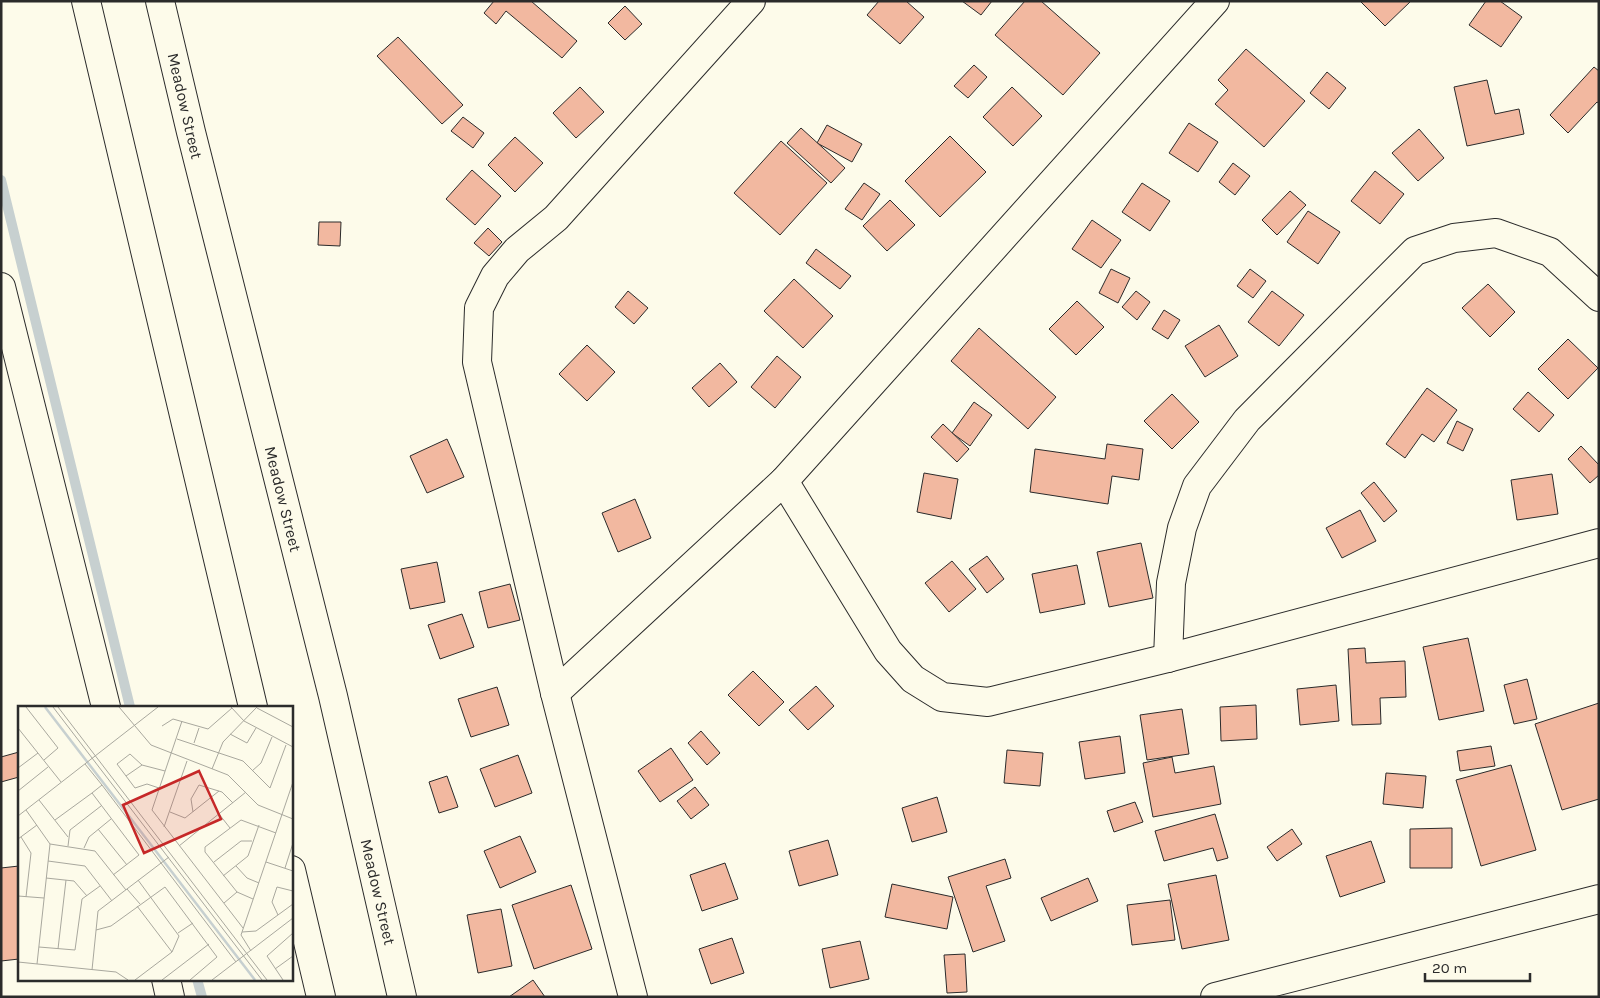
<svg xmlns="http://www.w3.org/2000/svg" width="1600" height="998" font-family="Karla,sans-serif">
<rect width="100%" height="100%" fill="#fdfbea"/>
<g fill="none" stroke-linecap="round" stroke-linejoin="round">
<g stroke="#c7d0d0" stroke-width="10">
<path d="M1 180 130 707"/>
<path d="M197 979 202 997"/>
</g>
</g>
<g fill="#f2b8a0" stroke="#2b2b2b">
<path d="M494 1H531L577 41 562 58 506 11 496 24 484 13Z"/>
<path d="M879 1H906L924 17 900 44 867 15Z"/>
<path d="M962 1H992L981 15Z"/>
<path d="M1025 1H1041L1100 53 1063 95 995 35Z"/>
<path d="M1360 1H1411L1385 26Z"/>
<path d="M1486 1H1500L1522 17 1501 47 1469 25Z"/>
<path d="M625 6 642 24 625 40 608 23Z"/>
<path d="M398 37 463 105 442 124 377 56Z"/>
<path d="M1246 49 1305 101 1264 147 1215 104 1228 90 1218 80Z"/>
<path d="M974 65 987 77 968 98 954 86Z"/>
<path d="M1594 67 1599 71V103L1597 102 1568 133 1550 115Z"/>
<path d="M1327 72 1346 88 1329 109 1310 93Z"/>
<path d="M1487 80 1495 114 1519 109 1524 134 1467 146 1454 87Z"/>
<path d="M580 87 604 112 576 138 553 113Z"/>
<path d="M1012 87 1042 116 1013 146 983 117Z"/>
<path d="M463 117 484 133 473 148 451 131Z"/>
<path d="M1189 123 1218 142 1198 172 1169 153Z"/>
<path d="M827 125 862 144 852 162 817 143Z"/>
<path d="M801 128 845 168 831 183 787 143Z"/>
<path d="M1419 129 1444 158 1418 181 1392 153Z"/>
<path d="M950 136 986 172 940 217 905 181Z"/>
<path d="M515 137 543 163 515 192 488 165Z"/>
<path d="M781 141 827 183 780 235 734 193Z"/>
<path d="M1233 163 1250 176 1235 195 1219 182Z"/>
<path d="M472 170 501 196 475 225 446 199Z"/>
<path d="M1375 171 1404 194 1380 224 1351 201Z"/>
<path d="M864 183 880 194 862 220 845 209Z"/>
<path d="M1142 183 1170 201 1150 231 1122 212Z"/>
<path d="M1290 191 1306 205 1277 235 1262 220Z"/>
<path d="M890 200 915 225 887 251 863 226Z"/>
<path d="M1308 211 1340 232 1318 264 1287 242Z"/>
<path d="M1092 220 1121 240 1101 268 1072 249Z"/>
<path d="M319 222H341L340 246 318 245Z"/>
<path d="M488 228 502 242 489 256 474 243Z"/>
<path d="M816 249 851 276 840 289 806 263Z"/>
<path d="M1111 269 1130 278 1118 303 1099 293Z"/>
<path d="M1250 269 1266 281 1253 298 1237 286Z"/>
<path d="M794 279 833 316 803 348 764 311Z"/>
<path d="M1488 284 1515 312 1490 337 1462 308Z"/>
<path d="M628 291 648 308 634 324 615 307Z"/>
<path d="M1136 291 1150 302 1137 320 1122 307Z"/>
<path d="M1272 291 1304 315 1279 346 1248 322Z"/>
<path d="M1077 301 1104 327 1076 355 1049 329Z"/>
<path d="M1164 310 1180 320 1168 339 1152 329Z"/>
<path d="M1219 325 1238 356 1205 377 1185 346Z"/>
<path d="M979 328 1056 397 1028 429 951 361Z"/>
<path d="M1568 339 1598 368 1568 399 1538 369Z"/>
<path d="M587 345 615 372 587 401 559 374Z"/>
<path d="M777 356 801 377 775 408 751 387Z"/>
<path d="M720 363 737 382 709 407 692 388Z"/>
<path d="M1427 388 1457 410 1434 442 1422 434 1405 458 1386 444Z"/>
<path d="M1528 392 1554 415 1539 432 1513 409Z"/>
<path d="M1172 394 1199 422 1172 449 1144 421Z"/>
<path d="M974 402 992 415 970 446 952 433Z"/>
<path d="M1457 421 1473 429 1463 451 1447 443Z"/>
<path d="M943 424 969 449 957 462 931 437Z"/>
<path d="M447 439 464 477 427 493 410 456Z"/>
<path d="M1107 444 1143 449 1139 480 1112 476 1108 504 1030 492 1035 449 1105 459Z"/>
<path d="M1581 446 1599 465V475L1590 483 1568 459Z"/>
<path d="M924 473 958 479 951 519 917 512Z"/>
<path d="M1552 474 1558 514 1517 520 1511 480Z"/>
<path d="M1374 482 1397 511 1384 522 1361 493Z"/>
<path d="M635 499 651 538 618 552 602 513Z"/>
<path d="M1360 510 1376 541 1342 558 1326 528Z"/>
<path d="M1141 543 1153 598 1109 607 1097 552Z"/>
<path d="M987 556 1004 579 987 593 969 569Z"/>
<path d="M952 561 976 589 949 612 925 583Z"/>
<path d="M437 562 445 602 410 609 401 569Z"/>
<path d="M1077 565 1085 604 1040 613 1032 574Z"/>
<path d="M510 584 520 620 488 628 479 592Z"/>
<path d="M462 614 474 647 440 659 428 625Z"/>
<path d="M1468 638 1484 711 1439 720 1423 647Z"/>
<path d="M1365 648 1366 663 1405 661 1406 697 1380 698 1381 724 1352 725 1348 649Z"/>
<path d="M753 671 784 702 759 726 728 695Z"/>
<path d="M1527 679 1537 719 1514 724 1504 685Z"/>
<path d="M1336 685 1339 721 1300 725 1297 689Z"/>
<path d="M816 686 834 706 808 730 789 710Z"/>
<path d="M497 687 509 725 471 737 458 699Z"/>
<path d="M1599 703V799L1562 810 1535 724Z"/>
<path d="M1256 705 1257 739 1221 741 1220 707Z"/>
<path d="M1182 709 1189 754 1147 760 1140 715Z"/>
<path d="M701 731 720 753 707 765 688 743Z"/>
<path d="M1120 736 1125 773 1085 779 1079 742Z"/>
<path d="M1491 746 1495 766 1460 771 1457 751Z"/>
<path d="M671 748 693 780 660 802 638 771Z"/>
<path d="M1007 750 1043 753 1040 786 1004 783Z"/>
<path d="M19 752V777L1 782V757Z"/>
<path d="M518 755 532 793 495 807 480 769Z"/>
<path d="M1172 757 1175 773 1214 766 1221 804 1153 817 1143 763Z"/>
<path d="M1511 765 1536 850 1481 866 1456 780Z"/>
<path d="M1386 773 1426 776 1423 808 1383 804Z"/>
<path d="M447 776 458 807 439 813 429 782Z"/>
<path d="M695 787 709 805 691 819 677 801Z"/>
<path d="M937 797 947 832 912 842 902 808Z"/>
<path d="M1135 802 1143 822 1114 832 1107 811Z"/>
<path d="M1215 814 1228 858 1217 861 1213 848 1164 861 1155 831Z"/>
<path d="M1452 828V868H1410V829Z"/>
<path d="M1292 829 1302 844 1277 861 1267 847Z"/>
<path d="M520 836 536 872 500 888 484 851Z"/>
<path d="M828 840 838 875 799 886 789 851Z"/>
<path d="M1371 841 1385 882 1340 897 1326 856Z"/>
<path d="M1005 859 1011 878 986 886 1005 941 973 952 948 877Z"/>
<path d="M725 863 738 899 702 911 690 875Z"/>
<path d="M19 866V959L1 961V868Z"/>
<path d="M1216 875 1229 940 1182 949 1168 884Z"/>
<path d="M1088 878 1098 901 1051 921 1041 898Z"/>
<path d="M892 884 953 897 947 929 885 917Z"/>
<path d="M571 885 592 949 534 969 512 905Z"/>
<path d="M1170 900 1175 940 1132 945 1127 905Z"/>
<path d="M501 909 512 966 478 973 467 915Z"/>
<path d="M732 938 744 973 711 984 699 949Z"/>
<path d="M860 941 869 979 830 988 822 949Z"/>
<path d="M965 954 967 992 947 993 944 955Z"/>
<path d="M533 980 545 997H509Z"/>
</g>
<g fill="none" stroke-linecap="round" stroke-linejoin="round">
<defs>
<g id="street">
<path d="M1 287 106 707"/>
<path d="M784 481 888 651 913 679 942 697 988 702 1168 658 1599 543"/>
<path d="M1168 658 1171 583 1182 528 1197 486 1247 420 1415 251 1454 238 1496 233 1550 252 1599 297"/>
<path d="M555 693 784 481 1215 1"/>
<path d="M166 979 170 997"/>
<path d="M633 997 555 693 477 362 479 308 495 276 517 250 556 218 751 1"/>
<path d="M1215 997 1599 899"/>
</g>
<g id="secondary">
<path d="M86 1 253 707"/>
<path d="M160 1 191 132 333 696 402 997"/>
<path d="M291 870 321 997"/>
</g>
</defs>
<use href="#street" stroke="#2b2b2b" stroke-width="30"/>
<use href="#secondary" stroke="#2b2b2b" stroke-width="30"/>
<use href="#street" stroke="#fdfbea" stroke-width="28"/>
<use href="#secondary" stroke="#fdfbea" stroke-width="28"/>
</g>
<g text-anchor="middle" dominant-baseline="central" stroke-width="4" stroke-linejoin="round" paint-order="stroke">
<g font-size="16" fill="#2b2b2b" stroke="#fdfbea">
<text transform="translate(185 106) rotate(77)">Meadow Street</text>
<text transform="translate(283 499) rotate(76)">Meadow Street</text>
<text transform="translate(378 892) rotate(77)">Meadow Street</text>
</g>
</g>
<g transform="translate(18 706)">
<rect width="275" height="275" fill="#fdfbea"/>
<path fill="none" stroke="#c7d0d0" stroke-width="2.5" d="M27 1 237 274"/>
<path fill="none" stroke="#a9a89e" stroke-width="1" d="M8 1 40 42 26 54M35 1 244 274M40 1 249 274M101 1 133 39 210 69 240 99 275 113M213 1 226 15 275 41M239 2 275 21M164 15 134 104 225 222M144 20 155 13 190 23 214 2M0 22 43 76M212 28 229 37 238 22M159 33 225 55 252 82 268 39M176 37 181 22M67 58 84 79 74 87M124 59 112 48 99 58 117 82 129 78 141 82M0 62 20 47M194 63 205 36 239 1M234 65 243 57 254 31M108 70 124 59 147 65M84 79 218 256M0 85 30 61M21 94 50 131M8 104 32 138 19 258M152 106 167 112 201 85M175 106 173 93 181 79 204 86 215 97M201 108 212 122M0 110 140 1M37 114 74 87 121 149 95 169M146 121 169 55M80 123 109 159M3 131 13 147 8 191M0 133 19 119M32 138 77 145 108 184M50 140 52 124 83 100M161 140 228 86M66 142 71 131 93 113M30 155 67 160 94 195M196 156 223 135H234M248 156 275 165M218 160 229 172 241 177M267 162 275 137M205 170 230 150 241 119M28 172 56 175 69 190M109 183 122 198M0 190 26 192M235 193 219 186 187 146V141L223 114 258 127M206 197 219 186M119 200 154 246M260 209 254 196 259 181 275 185M78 224 93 220 147 181 199 251 172 274M224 226 238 225 275 198M160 227 175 217M21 241 57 244 64 193 82 180M40 243 48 174M233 245 223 229 275 76M0 256 98 266 110 274M257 263 275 250M74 264 80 205 151 151M117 274 154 246 161 230 120 174M144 274 191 238M194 274 275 212M265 274 249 250 275 227"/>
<path fill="#c62828" fill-opacity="0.15" stroke="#c62828" stroke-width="2.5" d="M181 65 203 113 126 147 105 99Z"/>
<rect width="275" height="275" fill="none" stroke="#2b2b2b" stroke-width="2.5"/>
</g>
<rect width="1600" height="998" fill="none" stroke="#2b2b2b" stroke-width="5"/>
<path d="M1425 973v8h105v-8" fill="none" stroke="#2b2b2b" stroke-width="2.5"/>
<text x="1432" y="973" font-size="15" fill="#2b2b2b" stroke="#fdfbea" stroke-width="4" paint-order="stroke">20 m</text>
</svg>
